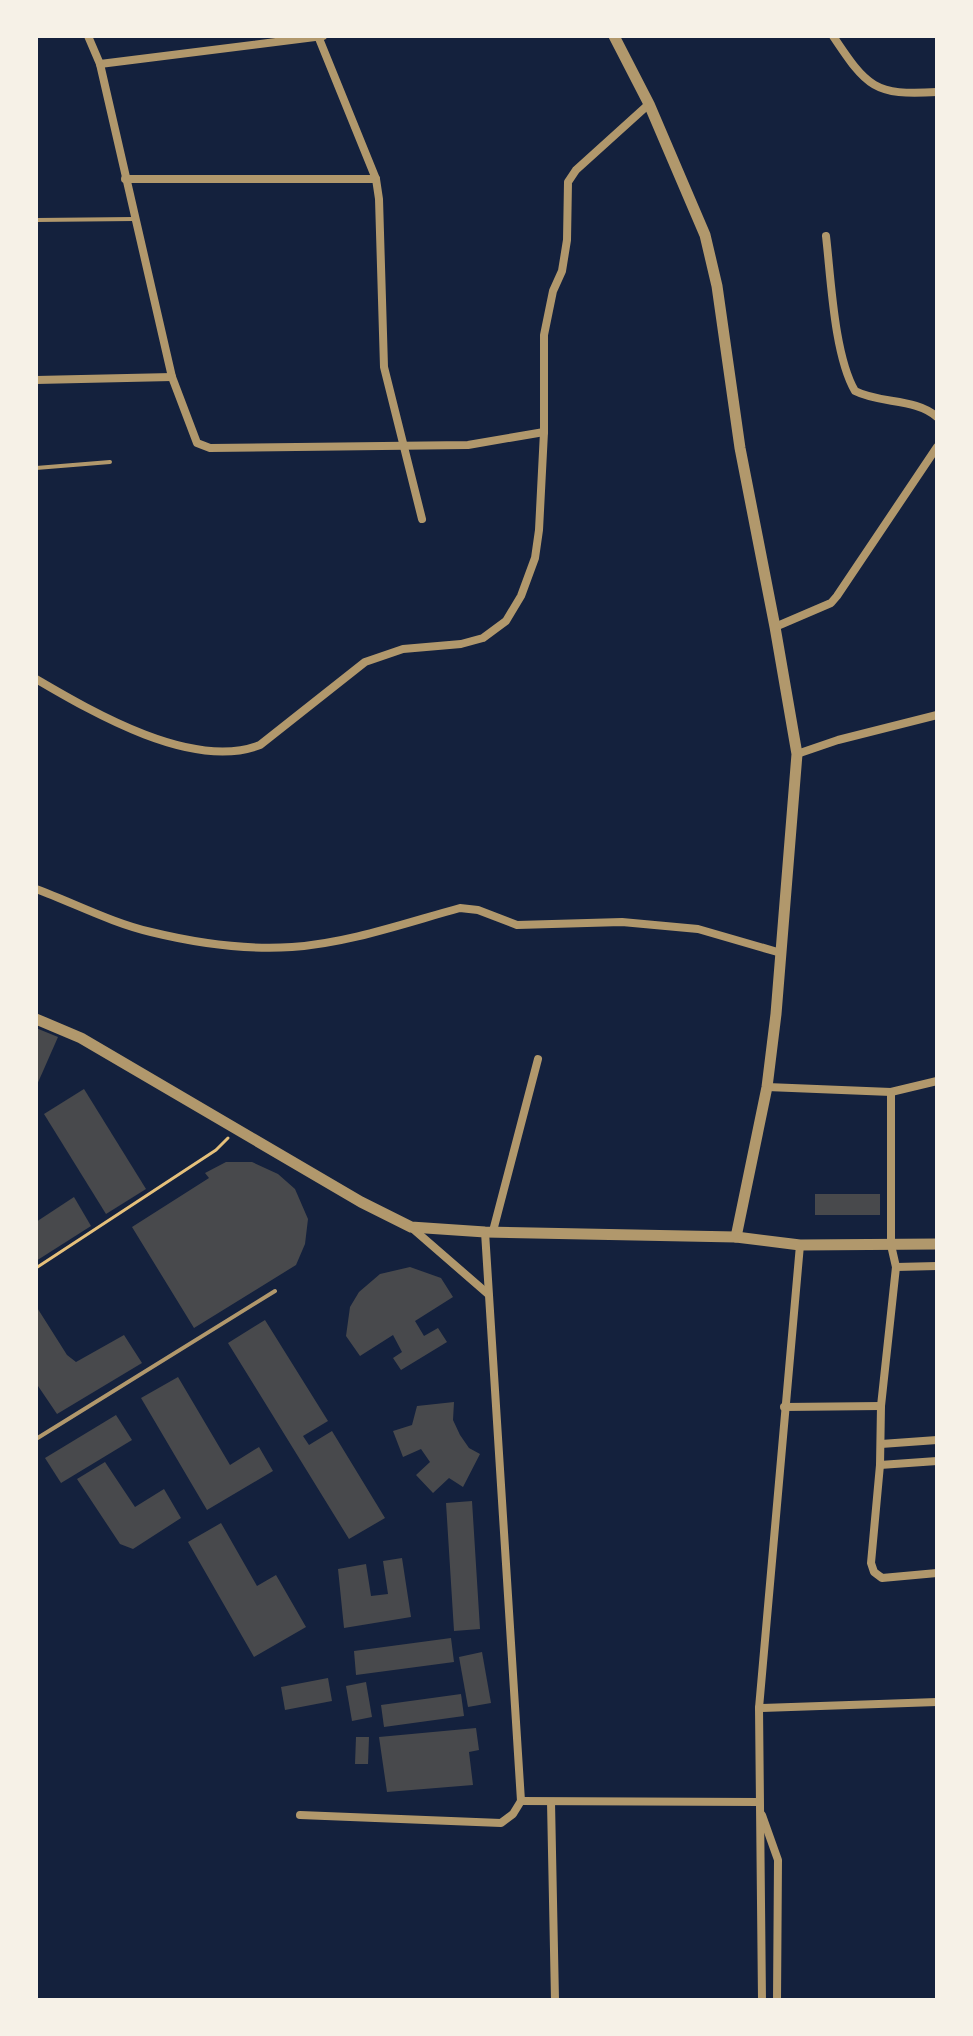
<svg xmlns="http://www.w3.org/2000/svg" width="973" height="2036" font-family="'Golos Text',sans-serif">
<rect width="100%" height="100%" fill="#14213d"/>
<g fill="#48494c">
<path d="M36 1028 58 1037 36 1087Z"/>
<path d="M84 1089 146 1189 106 1214 44 1114Z"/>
<path d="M226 1162H252L278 1174 295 1189 308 1219 305 1244 296 1265 194 1328 132 1227 209 1178 205 1173Z"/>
<rect x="815" y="1194" width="65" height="21"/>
<path d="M74 1197 91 1226 36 1261V1222Z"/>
<path d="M410 1267 441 1278 453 1297 415 1321 424 1336 438 1328 447 1342 401 1370 393 1358 402 1352 393 1335 360 1356 346 1336 350 1307 359 1292 380 1274Z"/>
<path d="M36 1306 67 1355 76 1362 124 1335 142 1363 57 1414 36 1383Z"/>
<path d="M265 1320 328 1421 303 1436 309 1445 332 1431 385 1518 349 1539 228 1343Z"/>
<path d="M178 1377 230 1465 259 1447 273 1471 207 1510 141 1398Z"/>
<path d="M454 1402 453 1420 460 1435 469 1448 480 1454 463 1487 449 1478 433 1493 416 1475 430 1462 421 1449 403 1457 393 1431 412 1425 417 1406Z"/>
<path d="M116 1415 132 1440 61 1483 45 1458Z"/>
<path d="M105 1462 135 1507 164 1489 181 1518 133 1549 120 1544 77 1479Z"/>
<path d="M472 1501 480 1629 454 1631 446 1503Z"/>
<path d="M221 1523 257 1586 276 1575 306 1627 254 1657 188 1542Z"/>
<path d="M402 1558 411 1617 344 1628 338 1569 366 1564 371 1596 388 1594 383 1561Z"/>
<path d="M451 1638 454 1662 356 1675 354 1651Z"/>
<path d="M482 1652 491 1703 468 1707 459 1657Z"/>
<path d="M328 1678 332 1701 285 1710 281 1687Z"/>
<path d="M366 1682 372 1717 352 1721 346 1686Z"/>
<path d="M461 1694 464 1716 384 1727 381 1705Z"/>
<path d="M476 1728 479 1750 469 1752 473 1785 387 1792 379 1737Z"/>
<path d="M356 1737H369L368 1764H355Z"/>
</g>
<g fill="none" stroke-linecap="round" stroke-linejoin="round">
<path stroke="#e5c07b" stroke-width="3" d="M36 1268 216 1150 228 1138"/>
<g stroke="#b1986c" stroke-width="4">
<path d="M36 220 134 219"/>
<path d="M36 468 110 462"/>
<path d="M36 1439 275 1291"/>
</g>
<g stroke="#b1986c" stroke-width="8">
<path d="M88 36 100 64 172 377 197 443 210 448 468 445 544 432"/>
<path d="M318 36 376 179 379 199 384 367 422 519"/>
<path d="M833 36C867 87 874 96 937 92"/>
<path d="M100 64 323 36"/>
<path d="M125 179H376"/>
<path d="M826 236C831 278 834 355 855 391 880 404 916 398 937 417"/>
<path d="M36 380 172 377"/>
<path d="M775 627 831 603 837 596 937 447"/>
<path d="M36 679C94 713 193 771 260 745L365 662 403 649 461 644 483 638 506 621 521 596 535 558 539 530 544 432V335L553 291 562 271 567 240 568 182 576 170 649 104"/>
<path d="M797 754 838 740 937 715"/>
<path d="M36 889C74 903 112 923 151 932 196 943 246 950 292 947 349 943 405 923 460 908L478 910 517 925 622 922 698 929 781 953"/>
<path d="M767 1087 891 1092 937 1081"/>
<path d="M891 1092V1245L896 1267 881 1406 880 1465 871 1563 874 1572 882 1578 937 1573"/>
<path d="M412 1228 488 1294"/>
<path d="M493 1231 538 1059"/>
<path d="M485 1232 521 1801"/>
<path d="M896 1267 937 1266"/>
<path d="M784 1407 881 1406"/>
<path d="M881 1444 937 1440"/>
<path d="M880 1465 937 1461"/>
<path d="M759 1708 937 1702"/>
<path d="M521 1801 759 1802"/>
<path d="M551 1802 555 2000"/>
<path d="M300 1815 501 1823 513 1814 521 1801"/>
<path d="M762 1815 778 1860 777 2000"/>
<path d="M762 2000 759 1708 800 1245"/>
</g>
<g stroke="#b1986c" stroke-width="11">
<path d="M614 36 649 104 705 235 717 286 740 448 775 627 797 754 776 1014 767 1087 736 1237"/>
<path d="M36 1019 81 1038 361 1202 411 1227 485 1232 736 1237 800 1245 937 1244"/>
</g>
</g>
<rect width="973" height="2036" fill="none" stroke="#f6f1e7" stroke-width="76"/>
</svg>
